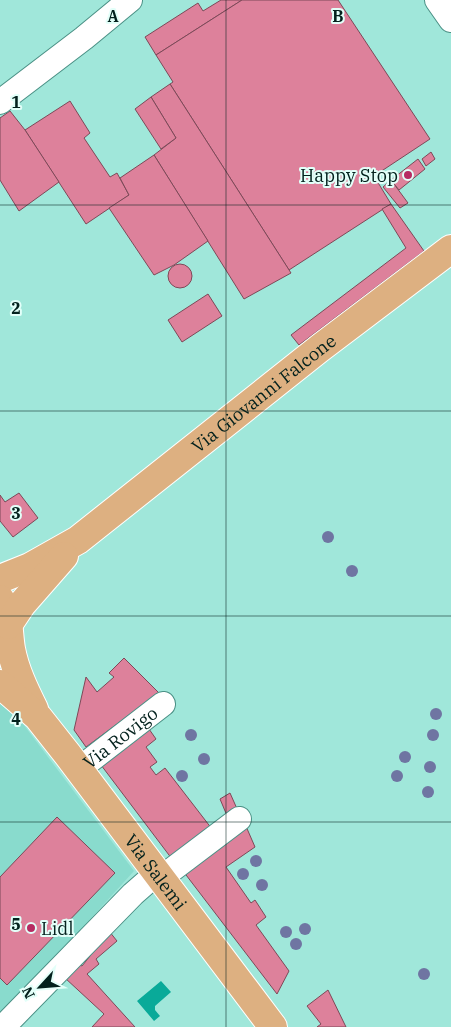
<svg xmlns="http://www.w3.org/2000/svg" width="451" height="1027" font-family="'IBM Plex Serif',serif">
<rect width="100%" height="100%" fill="#a0e7da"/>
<path fill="#89dbcd" d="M0 696 14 712 134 871 0 1018Z"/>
<path fill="#09aa99" d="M161 981 171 992 155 1006V1010L160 1016 154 1021 137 1001Z"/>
<g fill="#dd819b" stroke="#7d4958">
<path d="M221 0H242L156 55 145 37 198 3 203 11Z"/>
<path d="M242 0H338L430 139 374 176 391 204 289 270 170 84 173 82 156 55Z"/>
<path d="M170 84 291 273 244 299 154 155 176 138 151 97Z"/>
<path d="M151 97 176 138 161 149 135 109Z"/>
<path d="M70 101 90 133 84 138 110 177 117 173 129 195 86 224 25 130Z"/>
<path d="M10 111 25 130 59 182 19 211 0 180V118Z"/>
<path d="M431 152 435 159 426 166 422 159Z"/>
<path d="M154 155 208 241 174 265 154 275 109 208 129 195 120 178Z"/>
<path d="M418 159 425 169 399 190 391 180Z"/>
<path d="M391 180 408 203 400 208 383 187Z"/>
<path d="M391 204 424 251 299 345 291 335 406 248 382 209Z"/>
<circle cx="180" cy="276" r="12"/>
<path d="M208 294 222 316 182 342 168 320Z"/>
<path d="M19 493 38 518 13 537 0 521V495L5 502Z"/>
<path d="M124 658 159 693 86 747 74 730 86 677 97 692 114 677 109 673Z"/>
<path d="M149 729 156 739 146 747 157 762 150 767 156 775 165 768 212 829 172 859 101 765Z"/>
<path d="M230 793 238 811 228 818 220 799Z"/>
<path d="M57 817 115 873 7 985 0 978V877Z"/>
<path d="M245 824 255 847 226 867 251 903 255 900 266 917 256 925 289 971 277 994 183 871Z"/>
<path d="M109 931 117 941 96 959 99 964 87 974 135 1027H92L104 1014 65 978 78 964 82 966 90 956V949Z"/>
<path d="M328 990 346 1027H317L321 1024 307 1006Z"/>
</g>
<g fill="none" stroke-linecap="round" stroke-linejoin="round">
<defs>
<g id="minor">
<path d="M437 0 451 20"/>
<path d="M0 102 84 38 130 0"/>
<path id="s1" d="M79 769 163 704"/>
<path d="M161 878 239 819"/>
<path d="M3 1027 133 894 157 873"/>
</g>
<g id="major">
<path id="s2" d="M0 579 30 567 78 540 320 348 451 249"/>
<path d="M0 599C10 613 8 632 11 649 15 670 24 689 34 709"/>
<path d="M8 625 22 604 64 556"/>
<path id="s3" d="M0 684 38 717 68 755 273 1027"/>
</g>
</defs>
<use href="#minor" stroke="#4a9085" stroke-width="26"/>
<use href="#major" stroke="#fff" stroke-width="30"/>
<use href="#minor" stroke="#fff" stroke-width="24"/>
<use href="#major" stroke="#ddb081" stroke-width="28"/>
</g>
<g fill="#6f75a2">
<circle cx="328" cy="537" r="6"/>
<circle cx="352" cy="571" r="6"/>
<circle cx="436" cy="714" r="6"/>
<circle cx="191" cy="735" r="6"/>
<circle cx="433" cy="735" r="6"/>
<circle cx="405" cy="757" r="6"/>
<circle cx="204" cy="759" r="6"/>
<circle cx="430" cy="767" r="6"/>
<circle cx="182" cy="776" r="6"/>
<circle cx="397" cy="776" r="6"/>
<circle cx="428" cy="792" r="6"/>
<circle cx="256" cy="861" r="6"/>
<circle cx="243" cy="874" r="6"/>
<circle cx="262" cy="885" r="6"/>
<circle cx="305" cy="929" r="6"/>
<circle cx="286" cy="932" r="6"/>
<circle cx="296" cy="944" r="6"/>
<circle cx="424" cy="974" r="6"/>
</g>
<path fill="none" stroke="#03211d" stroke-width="1" stroke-opacity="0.55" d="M226 0V1027M0 205H451M0 411H451M0 616H451M0 822H451"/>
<g fill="#b72b62" stroke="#e3fff9" stroke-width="2">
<circle cx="408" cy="175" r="5"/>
<circle cx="31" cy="928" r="5"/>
</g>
<g text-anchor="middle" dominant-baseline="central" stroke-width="4" stroke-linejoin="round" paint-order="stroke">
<g font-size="18" fill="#03211d" stroke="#e3fff9" text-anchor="end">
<text x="398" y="175">Happy Stop</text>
<text x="41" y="928" text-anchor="start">Lidl</text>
</g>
<g font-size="18" fill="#03211d" stroke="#e3fff9">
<text stroke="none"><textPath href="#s2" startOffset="324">Via Giovanni Falcone</textPath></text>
<text stroke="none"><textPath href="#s1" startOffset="52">Via Rovigo</textPath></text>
<text stroke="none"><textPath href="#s3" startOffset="245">Via Salemi</textPath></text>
</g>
</g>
<g font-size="16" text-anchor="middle" font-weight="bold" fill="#03211d" stroke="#e3fff9" stroke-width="4" stroke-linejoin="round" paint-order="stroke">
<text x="113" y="22">A</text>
<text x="338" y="22">B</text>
<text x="16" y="108">1</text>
<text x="16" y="314">2</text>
<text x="16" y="519">3</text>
<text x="16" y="725">4</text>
<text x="16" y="930">5</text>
</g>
<g transform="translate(40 987) rotate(244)" stroke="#e3fff9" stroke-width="4" paint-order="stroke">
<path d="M0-4L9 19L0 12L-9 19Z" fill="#03211d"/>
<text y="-8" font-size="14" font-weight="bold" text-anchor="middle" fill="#03211d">N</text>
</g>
</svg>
